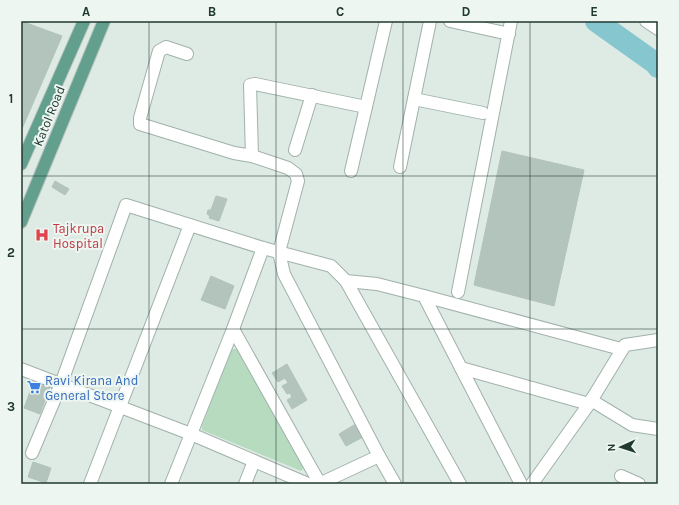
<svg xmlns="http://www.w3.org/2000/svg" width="679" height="505" font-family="Karla,sans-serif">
<rect width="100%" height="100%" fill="#deeae4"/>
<path fill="#b6dbbf" d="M231 349H237L303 461 305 467 301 471 202 430V426Z"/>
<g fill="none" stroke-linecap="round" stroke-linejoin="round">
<path stroke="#85c6cf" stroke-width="22" d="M596 21 655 63 658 67"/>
</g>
<g fill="#b3c4bd" stroke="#b1c3bb">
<path d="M21 21 62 36 21 131Z"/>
<path d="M502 151 584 170 554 306 474 285Z"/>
<path d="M55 181 69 189 65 195 52 187Z"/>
<path d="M216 196 227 199 219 221 209 218 210 216 207 214 208 210H211Z"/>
<path d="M211 276 234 286 225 309 201 300Z"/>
<path d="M287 364 307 400 292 409 287 400 292 397 290 393 287 394 282 386 288 383 285 378 278 382 272 373Z"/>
<path d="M34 381 50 387 40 414 24 408Z"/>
<path d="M354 425H359L365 436 346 446 339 434Z"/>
<path d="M33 462 51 468 46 483 28 477Z"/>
</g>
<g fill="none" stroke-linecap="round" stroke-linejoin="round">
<defs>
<g id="street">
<path d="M450 21 509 34"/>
<path d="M646 21 658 29"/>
<path d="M187 54 166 47 159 51 140 118V124L234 153 252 156 250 85 255 84 366 107 386 21"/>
<path d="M414 99 483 113"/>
<path d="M295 150 312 95"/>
<path d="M252 156 288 168 296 174 298 181 279 252 284 274 379 456"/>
<path d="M400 167 430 21"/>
<path d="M351 171 366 107"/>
<path d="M346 281 377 284 424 296 461 368 589 404 532 484"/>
<path d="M458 292 511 21"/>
<path d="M424 296 621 349"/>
<path d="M233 329 320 484"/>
<path d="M461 368 521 484"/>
<path d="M21 369 191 434 308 484"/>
<path d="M591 400 632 425 658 429"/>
<path d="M589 404 625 345 658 340"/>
<path d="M32 453 61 384 126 205 263 248 331 266 346 281 460 484"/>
<path d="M621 476 639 484"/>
<path d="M90 484 190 225"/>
<path d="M171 484 233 329 263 248"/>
<path d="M245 484 254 461"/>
<path d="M319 484 379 456 395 484"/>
</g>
<g id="primary">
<path d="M21 164 84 21"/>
<path d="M21 222 104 21"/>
</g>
</defs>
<use href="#street" stroke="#a1b1ab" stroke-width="14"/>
<use href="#primary" stroke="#bcc4c1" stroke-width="14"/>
<use href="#street" stroke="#fff" stroke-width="12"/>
<use href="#primary" stroke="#639f8d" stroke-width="12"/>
</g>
<path fill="none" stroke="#203931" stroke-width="1" stroke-opacity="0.55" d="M149 21V484M276 21V484M403 21V484M530 21V484M21 176H658M21 329H658"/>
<defs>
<symbol id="hospital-bare" viewBox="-9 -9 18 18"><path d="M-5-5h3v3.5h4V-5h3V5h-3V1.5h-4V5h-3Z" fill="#e0444e" stroke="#eef6f2" stroke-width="2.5" paint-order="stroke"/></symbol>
<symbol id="supermarket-bare" viewBox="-9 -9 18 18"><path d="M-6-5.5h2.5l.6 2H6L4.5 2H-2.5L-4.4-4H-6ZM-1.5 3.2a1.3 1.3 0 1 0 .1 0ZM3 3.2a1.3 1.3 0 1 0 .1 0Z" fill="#3f7fe0" stroke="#eef6f2" stroke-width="2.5" paint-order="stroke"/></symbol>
</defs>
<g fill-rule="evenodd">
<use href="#hospital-bare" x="32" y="225" width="20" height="20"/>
<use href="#supermarket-bare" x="24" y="377" width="20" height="20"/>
</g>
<g text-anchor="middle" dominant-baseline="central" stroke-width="4" stroke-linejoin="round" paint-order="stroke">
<g font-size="13" fill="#203931" stroke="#eef6f2">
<text transform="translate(49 116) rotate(-68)">Katol Road</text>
</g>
<g font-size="13" fill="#be3a42" stroke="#eef6f2" text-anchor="start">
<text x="53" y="228">Tajkrupa<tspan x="53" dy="15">Hospital</tspan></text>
</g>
<g font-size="13" fill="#366cbe" stroke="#eef6f2" text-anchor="start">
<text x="45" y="380">Ravi Kirana And<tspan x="45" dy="15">General Store</tspan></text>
</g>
</g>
<rect width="679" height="505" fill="none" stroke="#eef6f2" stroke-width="44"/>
<g transform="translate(621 447) rotate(267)" stroke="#eef6f2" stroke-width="3" paint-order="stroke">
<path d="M0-3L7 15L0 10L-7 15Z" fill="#203931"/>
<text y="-6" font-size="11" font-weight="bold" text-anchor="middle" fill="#203931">N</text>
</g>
<rect x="22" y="22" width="635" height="461" fill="none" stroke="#203931" stroke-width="1.5"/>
<g font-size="13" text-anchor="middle" font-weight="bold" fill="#203931">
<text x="86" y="16">A</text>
<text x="212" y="16">B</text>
<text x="340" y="16">C</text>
<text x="466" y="16">D</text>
<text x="594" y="16">E</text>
<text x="11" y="103">1</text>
<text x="11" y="257">2</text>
<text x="11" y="411">3</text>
</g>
</svg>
